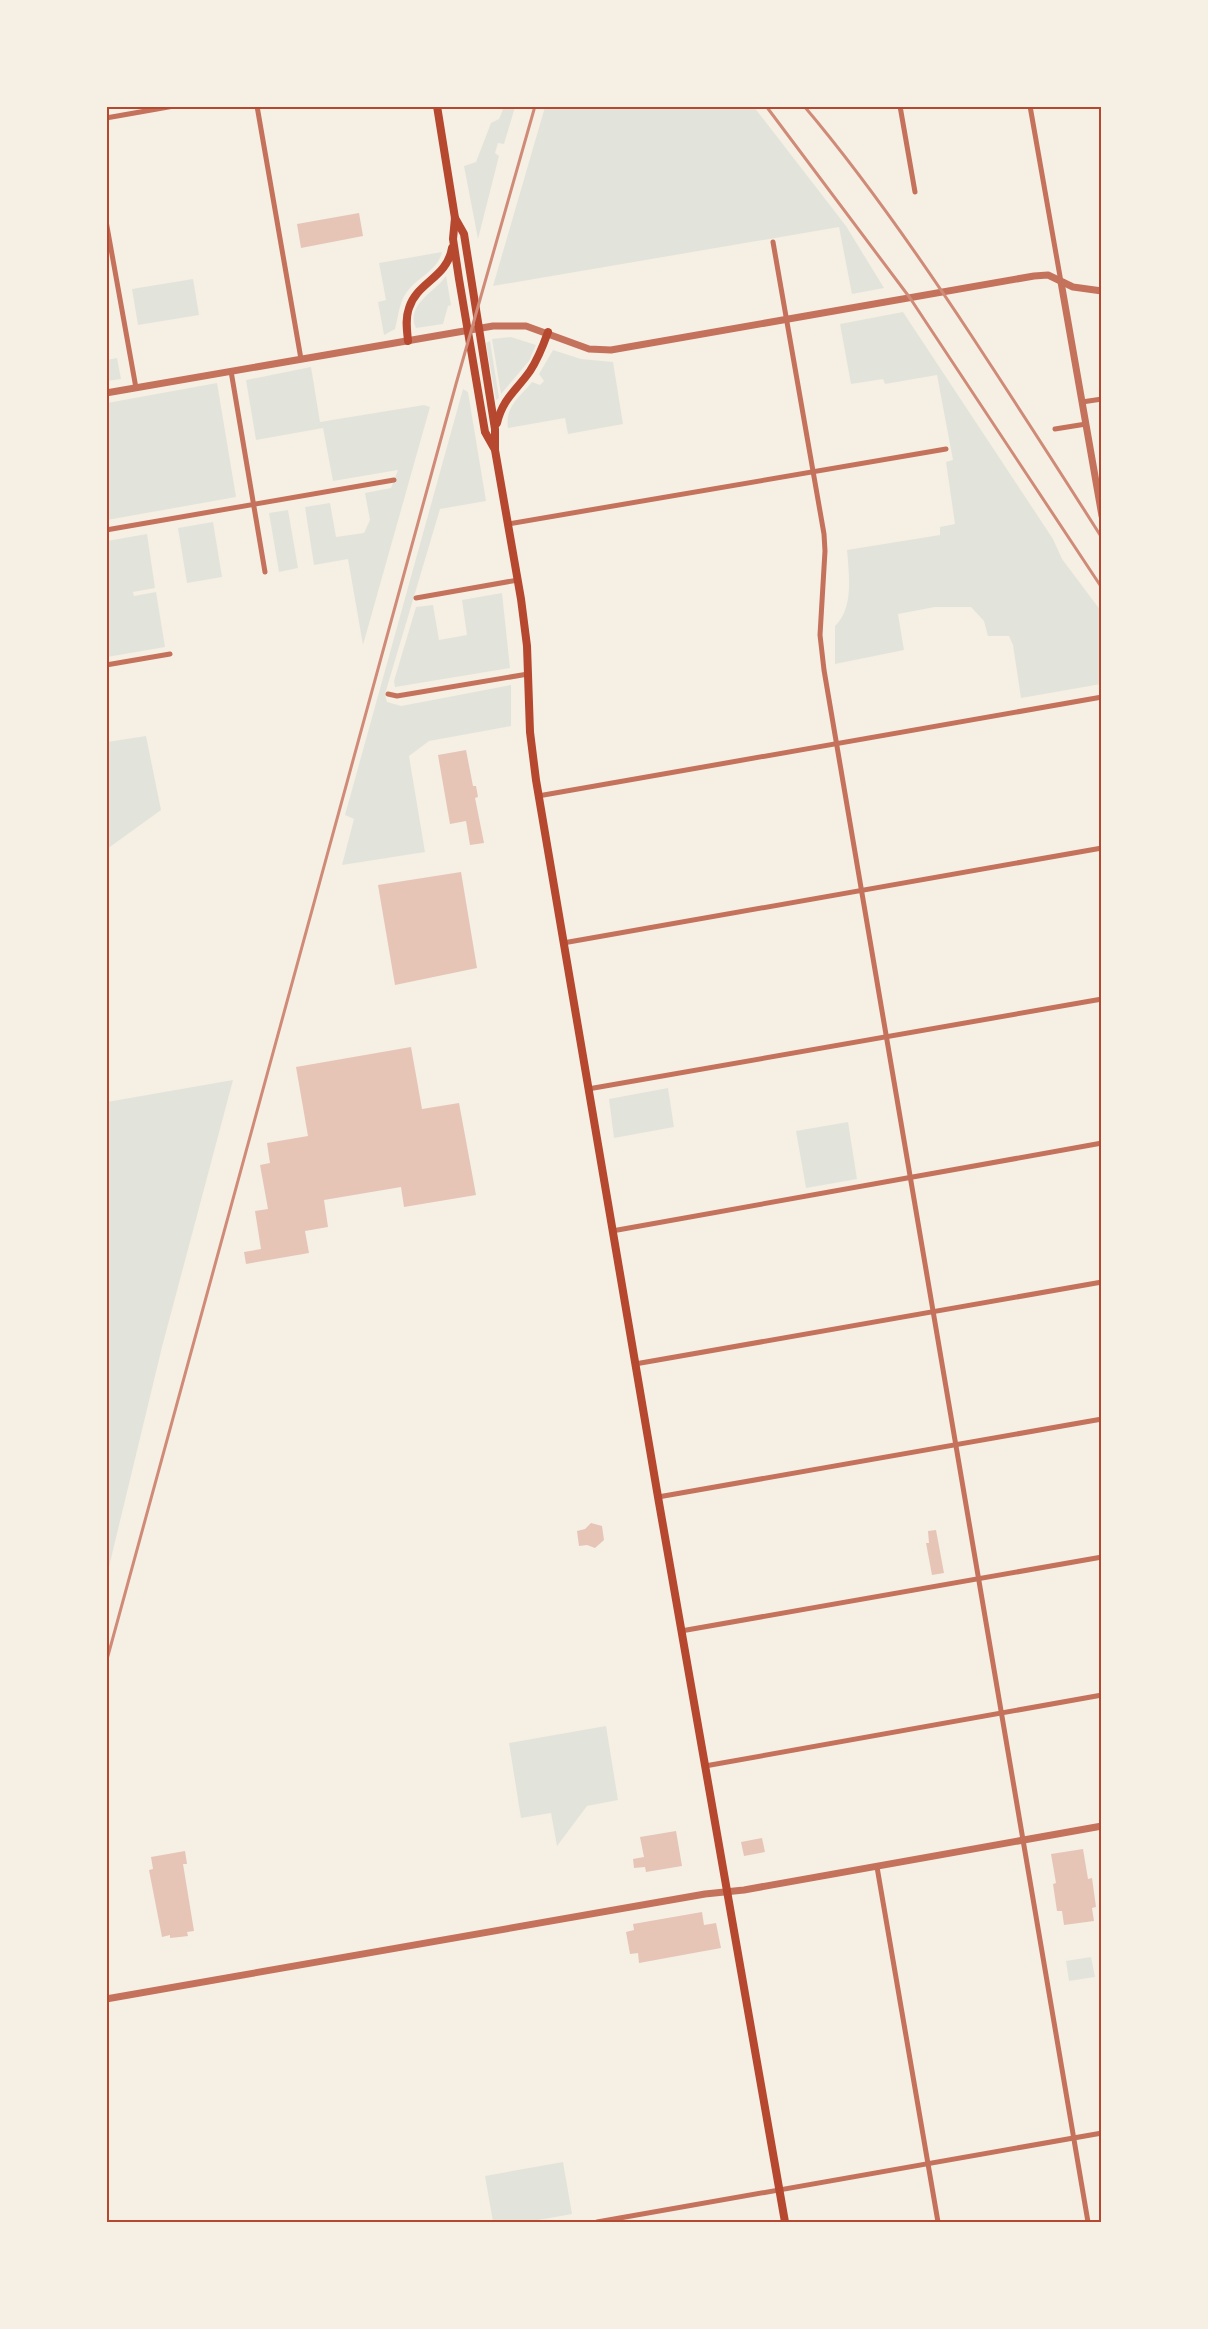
<svg xmlns="http://www.w3.org/2000/svg" width="1208" height="2329" font-family="Raleway,sans-serif">
<rect width="100%" height="100%" fill="#f6efe4"/>
<g fill="#e2e4dc">
<path d="M504 107H515L504 144 498 143 495 153 499 156 478 239 464 166 476 162 491 123 499 119Z"/>
<path d="M754 107 846 226 884 288 852 294 839 227 493 286 545 107Z"/>
<path d="M442 252C438 269 421 276 410 288 399 300 399 314 395 329L384 335 378 302 386 300 379 263Z"/>
<path d="M446 276 451 305 448 306 443 324 416 328C405 305 435 292 446 276Z"/>
<path d="M193 279 199 315 138 325 132 289Z"/>
<path d="M903 312 1053 539 1062 559 1101 611V684L1021 698 1013 645 1009 636H988L984 621 971 607H935L898 614 904 650 835 664V626C854 608 849 575 847 550L940 535V527L955 524 946 462 953 460 937 375 885 384 883 379 851 384 840 324Z"/>
<path d="M511 337 536 345 529 361 501 394 492 339Z"/>
<path d="M490 341 499 398 496 400 486 343Z"/>
<path d="M553 350 581 359 613 362 623 424 568 434 565 418 508 428C505 406 519 398 532 382L540 385 544 381 539 374Z"/>
<path d="M117 358 121 379 107 381V360Z"/>
<path d="M311 367 320 422 424 405 430 407 363 645 348 559 314 565 305 507 330 503 336 537 364 533 370 520 365 493 391 488 398 470 333 481 323 428 256 440 246 380Z"/>
<path d="M217 383 236 497 107 520V403Z"/>
<path d="M463 389 468 392 486 501 440 509 385 694 387 702 401 706 511 685V726L429 741 409 756 425 852 342 865 354 819 345 815Z"/>
<path d="M288 510 298 568 279 572 269 513Z"/>
<path d="M213 522 222 577 187 583 178 528Z"/>
<path d="M147 534 155 588 133 592 134 596 156 592 165 647 107 657V541Z"/>
<path d="M502 593 510 668 395 687 394 681 416 607 433 605 439 640 467 635 462 600Z"/>
<path d="M146 736 161 810 107 849V742Z"/>
<path d="M233 1080 162 1347 107 1575V1102Z"/>
<path d="M668 1088 674 1127 614 1138 609 1099Z"/>
<path d="M848 1122 857 1179 806 1188 796 1131Z"/>
<path d="M606 1726 618 1800 587 1806 557 1846 551 1813 521 1818 509 1743Z"/>
<path d="M1091 1957 1095 1977 1069 1981 1066 1961Z"/>
<path d="M563 2162 572 2214 527 2222H493L485 2176Z"/>
</g>
<g fill="#e6c5b7">
<path d="M359 213 363 236 301 248 297 224Z"/>
<path d="M466 750 473 786H476L478 797 475 798 484 843 470 845 466 821 450 824 438 755Z"/>
<path d="M461 872 477 968 395 985 378 885Z"/>
<path d="M411 1047 422 1109 459 1103 476 1195 404 1207 401 1187 324 1200 328 1227 305 1231 309 1253 246 1264 244 1252 261 1249 255 1211 268 1209 260 1165 270 1163 267 1143 308 1136 296 1067Z"/>
<path d="M591 1523 602 1526 604 1540 595 1548 587 1545 579 1546 577 1531 585 1529Z"/>
<path d="M936 1530 944 1573 932 1575 926 1543H929L928 1531Z"/>
<path d="M676 1831 682 1866 646 1872 645 1867 634 1868 633 1859 644 1857 640 1837Z"/>
<path d="M762 1838 765 1852 744 1856 741 1842Z"/>
<path d="M1083 1849 1088 1879 1092 1878 1096 1907 1092 1908 1094 1921 1064 1925 1062 1911H1057L1053 1884 1056 1883 1051 1854Z"/>
<path d="M185 1851 187 1864H183L194 1931 187 1932 188 1936 180 1937 170 1938V1935L162 1937 149 1870 153 1869 151 1857Z"/>
<path d="M702 1912 704 1925 716 1923 721 1948 639 1963 638 1953 630 1954 626 1932 634 1930 633 1924Z"/>
</g>
<g fill="none" stroke-linecap="round" stroke-linejoin="round">
<g stroke="#c5725c" stroke-width="5">
<path d="M257 106 301 359"/>
<path d="M900 106 915 192"/>
<path d="M1030 106 1061 282"/>
<path d="M106 118 174 106"/>
<path d="M106 221 136 388"/>
<path d="M773 242 824 534 825 551 820 635 824 670 1088 2222"/>
<path d="M231 371 265 572"/>
<path d="M1082 402 1102 399"/>
<path d="M1055 429 1086 424"/>
<path d="M508 524 946 449"/>
<path d="M106 530 394 480"/>
<path d="M416 598 518 580"/>
<path d="M106 665 170 654"/>
<path d="M388 694 397 696 528 674"/>
<path d="M538 796 1102 697"/>
<path d="M563 943 1102 848"/>
<path d="M588 1089 1102 999"/>
<path d="M612 1231 1102 1143"/>
<path d="M635 1364 1102 1282"/>
<path d="M658 1497 1102 1419"/>
<path d="M681 1631 1102 1557"/>
<path d="M705 1766 1102 1695"/>
<path d="M877 1867 938 2222"/>
<path d="M597 2222 1102 2133"/>
</g>
<g stroke="#c5725c" stroke-width="7">
<path d="M1061 282 1102 516"/>
<path d="M106 393 493 326H526L589 349 611 350 1034 276 1048 275 1073 287 1102 291"/>
<path d="M106 1999 705 1894 744 1890 1102 1826"/>
</g>
<g stroke="#b5482f" stroke-width="8">
<path d="M437 106 455 218 453 239 459 279 485 432 494 448"/>
<path d="M455 218 464 234 495 429V450L521 599 527 646 530 732 536 780 658 1497 785 2222"/>
<path d="M408 341C407 330 405 319 409 308 417 282 447 278 452 248"/>
<path d="M497 423C503 398 516 391 530 371 538 359 543 346 548 332"/>
</g>
<g stroke="#cf8b77" stroke-width="3">
<path d="M766 106 910 298 1102 588"/>
<path d="M804 106C865 178 919 256 971 335 1015 402 1059 470 1102 538"/>
<path d="M106 1663 456 384 535 106"/>
</g>
</g>
<rect width="1208" height="2329" fill="none" stroke="#f6efe4" stroke-width="216"/>
<rect x="108" y="108" width="992" height="2113" fill="none" stroke="#b5482f" stroke-width="2"/>
</svg>
